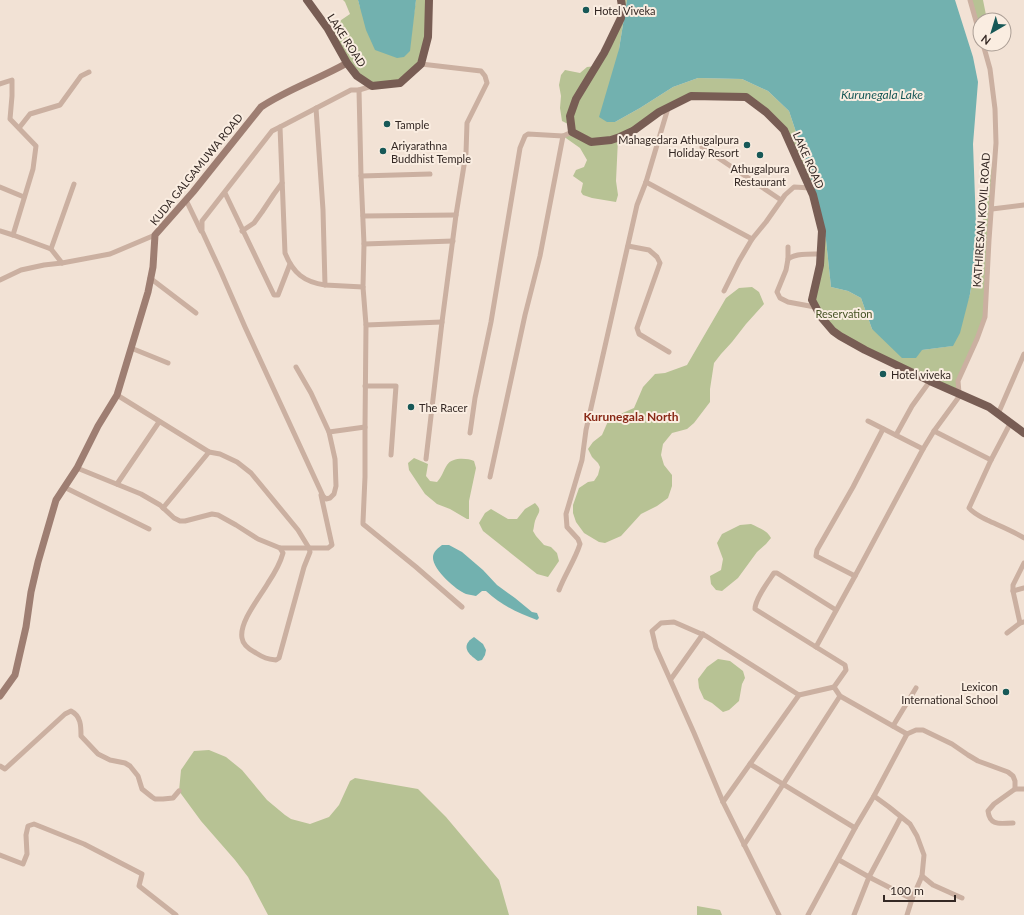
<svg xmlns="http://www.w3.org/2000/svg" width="1024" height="915" font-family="Lato,sans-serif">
<rect width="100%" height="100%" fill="#f2e2d5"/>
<g fill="#b7c294">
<path d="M343 0H358L360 7 414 13 416 0H429L421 64 400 83 372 86 357 76 328 29 350 14 345 2Z"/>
<path d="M621 0H627L619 49 615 122 640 108 673 87 698 78 742 79 768 91 789 111 809 171 826 240 831 287 848 291 861 298 872 329 922 350 952 346 970 294 996 143 985 317 958 381 959 393 840 336 812 300 822 231 813 195 784 130 746 97 691 96 618 139 616 181 618 195 616 202 592 198 583 195 581 192 583 183 573 176 576 170 584 167 587 160 580 148 563 136 572 132 570 125 562 121 560 108 561 96 559 85 561 75 565 70 580 73 587 67 597 66 621 18Z"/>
<path d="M970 0H983L987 20H980V35Z"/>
<path d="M752 287 759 292 764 304 746 324 732 342 721 354 714 363 710 389V402L694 423 687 429 672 433 663 444 661 455 664 465 672 475V486L668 498 657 506 641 514 621 536 605 543 599 542 584 533 576 522 573 513V505L579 488 588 482 594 481 598 475 600 467 598 463 592 457 588 449 593 442 602 435 609 419 634 408 643 387 655 374 665 373 687 365 726 298 739 288Z"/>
<path d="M414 458 428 464 426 476 430 481 437 482C442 477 443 471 447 465 452 457 467 458 474 461L476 468 469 501V519H467L450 509 437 504 425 494 409 470 408 463Z"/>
<path d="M535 503C543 511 538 512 535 521 534 524 534 528 533 531L536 536 544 545 551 547 557 553 559 561 548 577 537 574 483 531 479 523 485 513 491 509 508 519H517L525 509Z"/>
<path d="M751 524C759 528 767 530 771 538L766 544 757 552 738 578 722 591 716 590 711 584 710 576 721 570 723 559 717 543 722 534 740 525Z"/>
<path d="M718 659 730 661 743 671 745 678 742 684 739 701 729 710 723 712 712 703 704 699 699 688 698 679 707 667Z"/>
<path d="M209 750 226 757 242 770 267 800 285 815 291 819 310 824 329 817 339 805 350 781 355 778 418 789 446 817 499 880 509 915H268L248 877 235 860 201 821 179 791 181 770 194 751Z"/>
<path d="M697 906 720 910 722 915H697Z"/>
</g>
<g fill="#72b1af">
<path d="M358 0H416L410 51 404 57 397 58 375 50 366 30Z"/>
<path d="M627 0H955L973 57 978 82 973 144 977 251 970 294 960 333 953 346 922 350 916 358H902L872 329 861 298 848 291 831 287 826 240 809 171 789 111 768 91 742 79 698 78 673 87 640 108 615 122H607L599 117 619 49Z"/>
<path d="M442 545H449L462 552 483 570 497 585 515 598 532 612 537 613 539 618 537 620C518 613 501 605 486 591H482L476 596C473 595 469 595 466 594 456 590 432 569 433 557 433 552 438 548 442 545Z"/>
<path d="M474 637 483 644 486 650 485 655 482 660 478 661C468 654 460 646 474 637Z"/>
</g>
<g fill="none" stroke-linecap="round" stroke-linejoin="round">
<g stroke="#cbb0a1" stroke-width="5">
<path d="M970 0 980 35"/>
<path d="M421 64 481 71 485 76 487 83 467 123 466 153 456 215 442 322 426 459"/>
<path d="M0 84 12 80V96L10 119 36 146 33 169 13 235"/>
<path d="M372 86 359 90 361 176 364 244 363 287 366 325 365 427V477L363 522V524L416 567 462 607"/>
<path d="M316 108 323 210 325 285 363 287"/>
<path d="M280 127 272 131 202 221V231L221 272 245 327 323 496 326 499 330 498 334 494 336 486 335 459 329 432 311 393 296 367"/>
<path d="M19 128 30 114 60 105 81 76 89 72"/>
<path d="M702 147 781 200"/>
<path d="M361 176 430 174"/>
<path d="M646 182 752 239"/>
<path d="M0 187 24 197"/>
<path d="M225 193 274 295H278L290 264"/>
<path d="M186 200 201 231"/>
<path d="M992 209 1024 205"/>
<path d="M363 216 456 215"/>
<path d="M0 231 13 235 51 249 62 263"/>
<path d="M242 231 254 223 262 212 274 194 282 183"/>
<path d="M364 244 453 241"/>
<path d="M628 246 649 250 657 257 660 263 637 328 639 334 669 352"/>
<path d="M51 249 74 184"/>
<path d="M788 259V247"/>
<path d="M150 278 196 313"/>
<path d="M0 280 21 270 44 265 62 263 110 254 155 235"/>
<path d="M325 285C304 282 293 273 285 253L280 127 351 90H359"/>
<path d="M724 291 739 261 752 239 766 222 785 195 794 187 811 188"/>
<path d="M815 307 788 302 780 298 777 292 786 270 788 259C795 253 812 254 821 254"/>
<path d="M366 325 442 322"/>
<path d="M131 348 168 363"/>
<path d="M365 386H396L391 455"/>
<path d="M959 393 958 381 977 339 985 317 989 240 996 143 995 109 990 69 983 44"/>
<path d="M998 414 1024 354"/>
<path d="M868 421 923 449"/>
<path d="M1011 422 991 460 969 508C974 514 981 517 987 520 1000 526 1013 531 1024 538"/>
<path d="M934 431 991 460"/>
<path d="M329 432 365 427"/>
<path d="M470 433 475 398 491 322 520 148 525 136 528 134 563 136"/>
<path d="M896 435 912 406 930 381"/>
<path d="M77 468 141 494 160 505 174 518 180 521H185L212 514 218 515 236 525 258 539 280 548 283 553C280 564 274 574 268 583 260 597 239 622 242 638 243 646 250 650 256 653 264 658 267 659 276 660L279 658 304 567 310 552 309 548 298 530 251 473 237 462 220 454 209 452 117 395"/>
<path d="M490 477 525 315 540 256 563 136 572 132"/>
<path d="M117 484 159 422"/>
<path d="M64 487 149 529"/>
<path d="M163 508 209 452"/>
<path d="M280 548H328L332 545 321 495"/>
<path d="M855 576 816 556 817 550 853 487 883 429"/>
<path d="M559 590C565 574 575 560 580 544L578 539 567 527 566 514 582 460 586 430 637 205 646 182 668 108"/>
<path d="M1013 591 1024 588"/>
<path d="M1020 623 1013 591V585L1024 563"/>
<path d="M1007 633 1020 623 1024 622"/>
<path d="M816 647 755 609C755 599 768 582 774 573H777L836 610"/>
<path d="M671 679 703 634"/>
<path d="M834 687 846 670 845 665 816 647 855 576 923 449 934 431 961 394"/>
<path d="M893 726 916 688"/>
<path d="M750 764 855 828"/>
<path d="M0 766 5 769 65 714 71 711C81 716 81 726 81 736L98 754 110 760 125 763 130 766 138 776 142 789 152 797 155 799H163L173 798 179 791"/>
<path d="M874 796 889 807 910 824 917 836 924 855 922 876 912 899 907 915"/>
<path d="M723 802 799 695"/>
<path d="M1013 823C1001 823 990 827 988 811L994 804 1015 789H1024"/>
<path d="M744 845 840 696"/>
<path d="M0 855 23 864 27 854 26 835 28 826 34 824 84 844 142 874 139 886 176 915"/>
<path d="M839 860 869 877 912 899"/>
<path d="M922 876 933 885 962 898"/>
<path d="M779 915 723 802 694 733 656 648 652 631 661 623 674 622 706 636 799 695 834 687 840 696 907 734"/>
<path d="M808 915 855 828 874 796 907 734 916 730H923L952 744 968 755 978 761 1008 772 1013 776 1015 781V789"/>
<path d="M854 915 869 877 901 817"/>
</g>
<path stroke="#9e7e72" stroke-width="7" d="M0 696 15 675 26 627 31 592 38 562 56 500 77 468 98 426 117 395 148 292 153 267 155 235 193 192 261 107C288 89 319 79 347 63"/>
<g stroke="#785d54" stroke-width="8">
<path d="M307 0 328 29 347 63 357 76 372 86 400 83 421 64 428 37 429 0"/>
<path d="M621 0 622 6 621 18 608 45 604 53 576 99 570 116 572 132 591 142 611 140 620 137 633 131 659 112 691 96 746 97 766 112 784 130 813 195 822 231 820 265 812 300 821 317 833 331 840 336 865 350 930 381 989 407 1024 433"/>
</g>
</g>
<g fill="#175857" stroke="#faede1" stroke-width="1.5">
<circle cx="586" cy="10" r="4"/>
<circle cx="387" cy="124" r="4"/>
<circle cx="747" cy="145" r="4"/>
<circle cx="383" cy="151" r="4"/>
<circle cx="760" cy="155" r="4"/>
<circle cx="883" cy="374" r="4"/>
<circle cx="411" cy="407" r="4"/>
<circle cx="1006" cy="692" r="4"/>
</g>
<g text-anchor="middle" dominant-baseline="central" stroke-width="4" stroke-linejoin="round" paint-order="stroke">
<g font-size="11" fill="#342824" stroke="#faede1" text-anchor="start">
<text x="594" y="10">Hotel Viveka</text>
<text x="395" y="124">Tample</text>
<text x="739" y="139" text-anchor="end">Mahagedara Athugalpura<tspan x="739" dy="13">Holiday Resort</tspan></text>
<text x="391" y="145">Ariyarathna<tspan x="391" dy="13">Buddhist Temple</tspan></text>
<text x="760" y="168" text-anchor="middle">Athugalpura<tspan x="760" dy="13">Restaurant</tspan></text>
<text x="891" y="374">Hotel viveka</text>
<text x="419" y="407">The Racer</text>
<text x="998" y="686" text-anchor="end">Lexicon<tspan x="998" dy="13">International School</tspan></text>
</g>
<g font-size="11" fill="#342824" stroke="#faede1">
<text transform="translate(347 40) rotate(57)">LAKE ROAD</text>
<text transform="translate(809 160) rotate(66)">LAKE ROAD</text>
<text transform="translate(196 169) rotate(-51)">KUDA GALGAMUWA ROAD</text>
<text transform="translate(981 220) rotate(-86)">KATHIRESAN KOVIL ROAD</text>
</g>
<g font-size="11" fill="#475426" stroke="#faede1">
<text x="844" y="313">Reservation</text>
</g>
<g font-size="12" font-style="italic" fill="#175857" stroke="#faede1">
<text x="882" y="94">Kurunegala Lake</text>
</g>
<g font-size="12" font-weight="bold" fill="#892917" stroke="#faede1">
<text x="631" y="416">Kurunegala North</text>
</g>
</g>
<g transform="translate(992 32) rotate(218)"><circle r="19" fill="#faede1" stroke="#ab9e95"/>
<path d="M0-3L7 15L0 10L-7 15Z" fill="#175857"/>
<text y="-6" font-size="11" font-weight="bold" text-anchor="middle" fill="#342824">N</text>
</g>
<path d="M884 895v6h71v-6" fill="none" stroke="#342824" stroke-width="2"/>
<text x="890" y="895" font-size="12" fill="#342824" stroke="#faede1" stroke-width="3" paint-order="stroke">100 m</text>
</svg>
